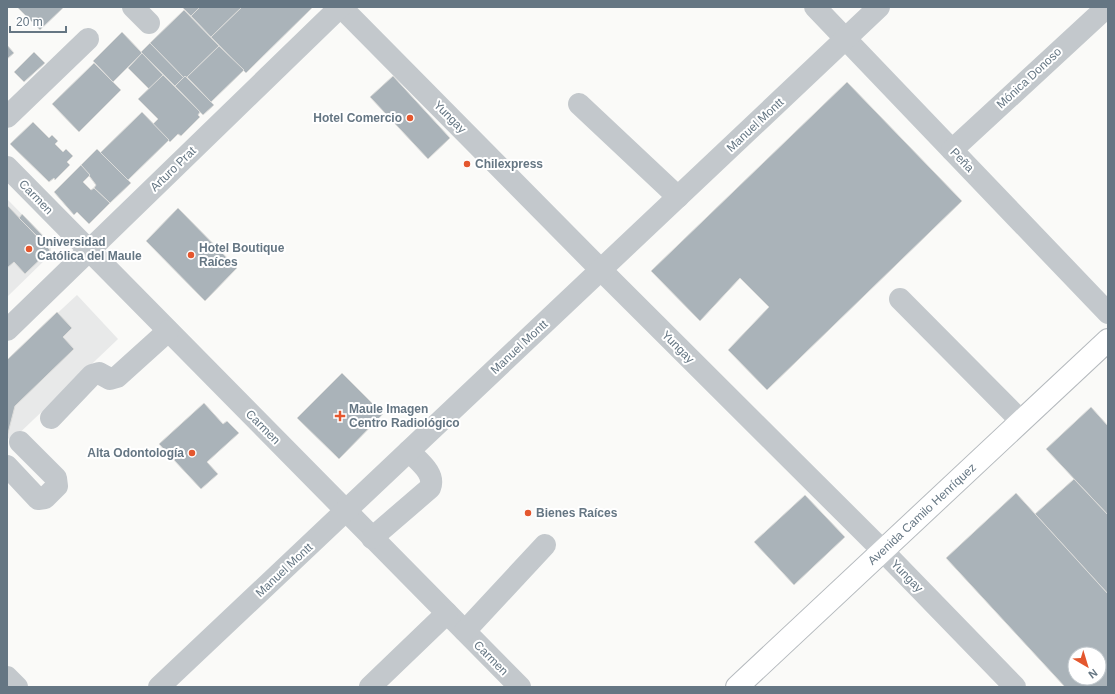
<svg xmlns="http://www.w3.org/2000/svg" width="1115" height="694" font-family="Arial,sans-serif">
<rect width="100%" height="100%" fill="#fafaf8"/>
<g fill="#e8e9e9">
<path d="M7 199 51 244V254L7 297Z"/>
<path d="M77 295 118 339 11 441 7 437V360Z"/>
</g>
<g fill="#aab3b9" stroke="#dcdcda" fill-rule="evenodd">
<path d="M17 7H64L40 30Z"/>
<path d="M182 7H200L191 16Z"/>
<path d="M200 7H242L211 37 191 16Z"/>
<path d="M242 7H313L246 73 211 37Z"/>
<path d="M184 10 219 46 187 77 184 78 150 43Z"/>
<path d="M122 32 142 53 113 82 93 61Z"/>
<path d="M150 43 184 78 175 86 141 52Z"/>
<path d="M7 45 14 53 7 59Z"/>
<path d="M219 46 244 70 211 102 187 77Z"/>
<path d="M34 52 45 63 24 82 14 72Z"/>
<path d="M142 53 163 75 149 89 128 68Z"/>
<path d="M94 63 121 90 79 132 52 104Z"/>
<path d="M163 75 200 112 198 115 200 117 181 136 178 134 170 142 153 124 158 119 138 99Z"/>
<path d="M185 76 214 105 203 115 175 86Z"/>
<path d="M393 76 450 138 428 159 370 97Z"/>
<path d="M847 82 962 201 767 390 728 350 769 307 740 278 700 321 651 271Z"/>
<path d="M142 112 169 140 128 180 100 153Z"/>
<path d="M33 122 49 138 52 135 58 141 55 144 63 152 66 149 73 156 67 162 70 165 55 180 54 178 49 182 10 144Z"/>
<path d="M97 149 131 183 110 203 94 188 96 185 81 165Z"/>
<path d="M81 165 90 175 83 182 91 190 94 188 110 203 89 224 77 212 74 215 54 192Z"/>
<path d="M7 205 50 250 25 274 14 262 7 268Z"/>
<path d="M178 208 237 268 205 301 146 241Z"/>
<path d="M22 214 48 241 45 244 19 218Z"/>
<path d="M57 312 72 328 63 337 74 349 15 406 7 437V360Z"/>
<path d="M342 373 383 414 339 459 297 418Z"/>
<path d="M204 403 223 424 227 421 239 433 207 462 218 474 201 489 159 444Z"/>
<path d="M1091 407 1108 426V515L1046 449Z"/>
<path d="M1074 479 1108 515V594L1035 514Z"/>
<path d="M1016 493 1108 594V687H1065L946 558ZM1075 654H1099V678H1075Z"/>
<path d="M805 495 845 537 794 585 754 542Z"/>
</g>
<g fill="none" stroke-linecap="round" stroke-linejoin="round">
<defs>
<path id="major" d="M737 687 1108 340"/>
</defs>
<use href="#major" stroke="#b5babe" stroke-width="24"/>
<g stroke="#c3c8cc" stroke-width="22">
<path d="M133 7 149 23"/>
<path d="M341 7 601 270 883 551 1015 687"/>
<path d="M815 7 1108 313"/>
<path d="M579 104 678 197"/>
<path d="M7 117 88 39"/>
<path d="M952 150 1107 7"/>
<path d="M7 167 520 687"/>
<path d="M900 299 1021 421"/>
<path d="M7 330 340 7"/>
<path d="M51 418 92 375 99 373 110 379 117 377 168 331"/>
<path d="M7 466 38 499 45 498 57 486 56 478 20 442"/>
<path d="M372 538 430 488C436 473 418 461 409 451"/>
<path d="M465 631 545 545"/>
<path d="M7 677 17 687"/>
<path d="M159 687 879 7"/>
<path d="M370 687 447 613"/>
</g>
<use href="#major" stroke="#fff" stroke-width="22"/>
</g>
<g fill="#e4572e" stroke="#fff" stroke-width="1.5">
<circle cx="410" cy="118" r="4"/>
<circle cx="467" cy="164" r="4"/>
<circle cx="29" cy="249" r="4"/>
<circle cx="191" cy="255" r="4"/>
<path d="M338 410h4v4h4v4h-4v4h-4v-4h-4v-4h4z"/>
<circle cx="192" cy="453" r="4"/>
<circle cx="528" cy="513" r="4"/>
</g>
<g text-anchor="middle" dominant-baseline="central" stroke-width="4" stroke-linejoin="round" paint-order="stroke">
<g font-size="12" fill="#657683" stroke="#fff">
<text transform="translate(1029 78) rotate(-43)">Mónica Donoso</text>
<text transform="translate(450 117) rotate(45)">Yungay</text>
<text transform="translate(755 125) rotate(-43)">Manuel Montt</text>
<text transform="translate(962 160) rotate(46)">Peña</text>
<text transform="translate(173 169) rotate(-44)">Arturo Prat</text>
<text transform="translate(36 197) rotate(46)">Carmen</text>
<text transform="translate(519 347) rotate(-43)">Manuel Montt</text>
<text transform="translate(678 347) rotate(45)">Yungay</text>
<text transform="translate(263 427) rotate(45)">Carmen</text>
<text transform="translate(922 514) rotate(-43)">Avenida Camilo Henríquez</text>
<text transform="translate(284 570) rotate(-43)">Manuel Montt</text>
<text transform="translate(907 576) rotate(46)">Yungay</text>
<text transform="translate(491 658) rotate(45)">Carmen</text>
</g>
<g font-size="12" font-weight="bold" fill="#657683" stroke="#fff" text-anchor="start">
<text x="402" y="118" text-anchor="end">Hotel Comercio</text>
<text x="475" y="164">Chilexpress</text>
<text x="37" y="242">Universidad<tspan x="37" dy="14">Católica del Maule</tspan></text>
<text x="199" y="248">Hotel Boutique<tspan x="199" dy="14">Raíces</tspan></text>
<text x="349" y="409">Maule Imagen<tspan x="349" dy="14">Centro Radiológico</tspan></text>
<text x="184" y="453" text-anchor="end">Alta Odontología</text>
<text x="536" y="513">Bienes Raíces</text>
</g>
</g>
<rect width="1115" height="694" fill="none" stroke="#657683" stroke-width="16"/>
<g transform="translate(1087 666) rotate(142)"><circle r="19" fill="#ffffff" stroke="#c1c8cd"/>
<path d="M0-3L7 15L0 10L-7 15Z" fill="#e4572e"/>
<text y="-6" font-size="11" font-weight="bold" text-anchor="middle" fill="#657683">N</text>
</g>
<path d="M10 26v6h56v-6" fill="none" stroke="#657683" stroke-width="2"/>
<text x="16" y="26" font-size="12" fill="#657683" stroke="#ffffff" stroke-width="3" paint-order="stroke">20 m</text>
</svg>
